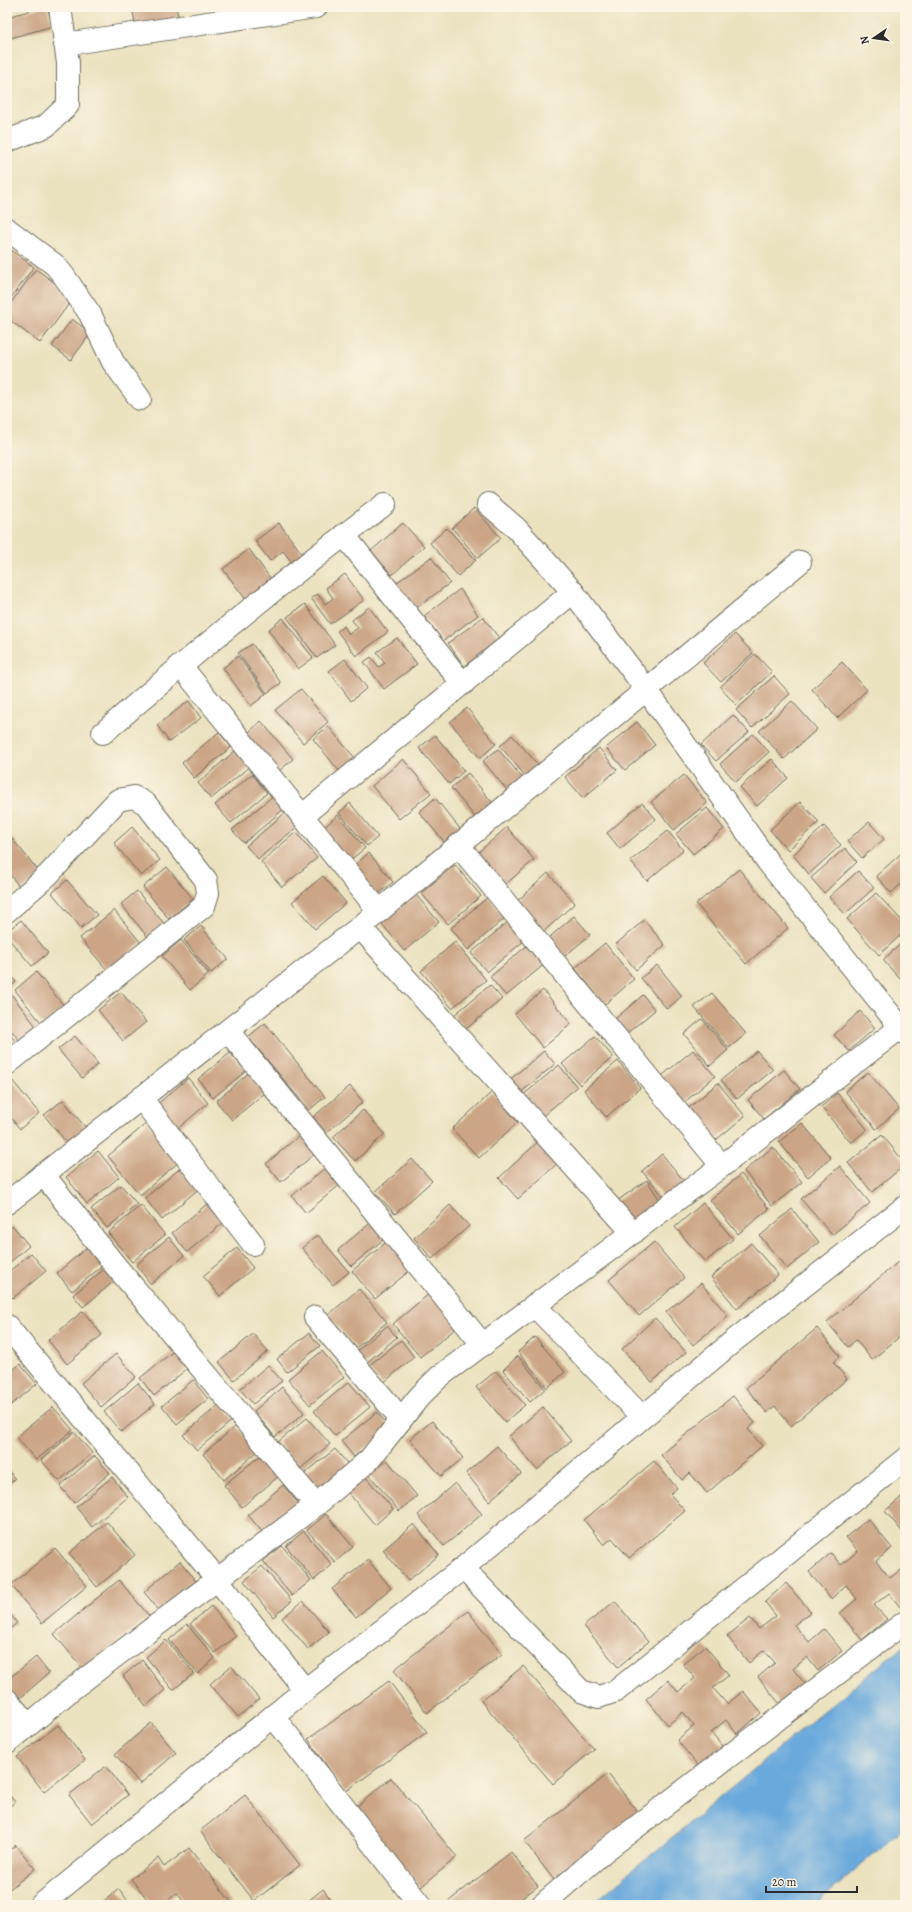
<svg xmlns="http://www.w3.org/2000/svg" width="912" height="1912" font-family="Alegreya,serif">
<rect width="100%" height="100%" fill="#fcf5e5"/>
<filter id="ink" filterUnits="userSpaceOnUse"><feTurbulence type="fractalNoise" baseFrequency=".025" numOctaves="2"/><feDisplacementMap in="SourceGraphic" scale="8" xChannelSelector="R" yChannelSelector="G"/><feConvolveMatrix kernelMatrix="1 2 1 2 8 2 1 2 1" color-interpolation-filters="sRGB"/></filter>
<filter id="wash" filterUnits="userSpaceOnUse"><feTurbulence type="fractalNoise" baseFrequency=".012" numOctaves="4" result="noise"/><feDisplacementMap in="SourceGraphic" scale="16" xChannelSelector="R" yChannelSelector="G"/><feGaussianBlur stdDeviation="0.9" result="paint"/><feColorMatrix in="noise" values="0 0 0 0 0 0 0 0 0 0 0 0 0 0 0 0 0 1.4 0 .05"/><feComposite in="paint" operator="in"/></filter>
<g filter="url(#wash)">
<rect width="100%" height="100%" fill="#ebe2c0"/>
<path fill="#69a9dc" stroke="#4a6a84" d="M905 1645V1827L814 1905H591L819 1715Z"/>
<g id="blocks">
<g fill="#cba586">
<path d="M43 7H47L53 26 7 39V17Z"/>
<path d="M132 7H176L179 19 136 28Z"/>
<path d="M7 247 34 267 7 303Z"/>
<path d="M36 269 74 297 40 343 7 318V308Z"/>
<path d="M72 319 91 333 71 360 52 346Z"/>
<path d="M474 508 501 538 478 558 452 528Z"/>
<path d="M279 523 303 555 293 564 283 551 270 561 255 541Z"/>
<path d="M403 523 424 546 392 575 371 551Z"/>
<path d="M447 528 476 560 458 576 430 543Z"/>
<path d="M249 549 273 582 247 601 223 569Z"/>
<path d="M431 557 450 583 415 609 396 583Z"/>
<path d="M345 574 364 600 330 624 311 598 318 594 325 604 333 598 326 588Z"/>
<path d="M460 589 478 615 443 641 424 616Z"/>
<path d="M305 604 335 645 317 658 287 617Z"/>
<path d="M369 607 388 632 356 656 337 631 344 626 349 634 358 628 352 620Z"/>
<path d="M483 617 505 646 469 673 448 643Z"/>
<path d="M283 618 313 658 298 669 268 630Z"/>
<path d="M735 634 753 653 721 682 703 663Z"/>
<path d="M397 638 417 664 384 689 364 662 371 657 379 667 385 663 377 652Z"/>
<path d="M252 644 281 683 267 693 238 653Z"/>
<path d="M755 654 772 672 736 705 720 687Z"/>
<path d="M238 656 266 694 251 706 223 668Z"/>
<path d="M345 659 367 688 351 701 329 671Z"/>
<path d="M842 662 867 690 837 718 812 689Z"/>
<path d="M774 676 790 694 752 728 736 710Z"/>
<path d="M301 689 328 722 303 743 275 710Z"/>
<path d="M189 701 201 718 169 742 157 725Z"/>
<path d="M792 701 817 729 784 759 759 731Z"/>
<path d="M467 708 496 744 480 758 450 722Z"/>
<path d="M733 715 749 732 716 761 701 745Z"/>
<path d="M261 721 293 759 278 772 246 735Z"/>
<path d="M637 722 655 745 625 770 606 748Z"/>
<path d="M328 726 360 764 345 778 313 739Z"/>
<path d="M219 732 231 747 194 778 182 763Z"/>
<path d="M753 734 769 752 736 782 720 764Z"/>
<path d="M435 735 464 771 449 784 419 748Z"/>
<path d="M512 735 540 767 527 778 500 746Z"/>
<path d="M599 748 617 770 583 798 565 777Z"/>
<path d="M237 749 250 766 211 799 198 783Z"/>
<path d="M498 749 526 782 511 795 483 761Z"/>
<path d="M403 759 431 793 399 819 372 786Z"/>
<path d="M772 759 788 778 757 806 740 787Z"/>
<path d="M468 773 496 807 479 822 451 788Z"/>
<path d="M252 774 267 793 231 823 215 805Z"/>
<path d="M684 775 707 803 674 830 651 802Z"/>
<path d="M274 795 285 808 244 843 232 830Z"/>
<path d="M435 798 462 831 446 844 419 812Z"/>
<path d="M800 802 819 822 788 850 770 830Z"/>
<path d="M350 803 378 837 367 846 339 813Z"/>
<path d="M642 803 656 819 620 849 607 833Z"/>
<path d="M707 808 724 829 693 854 676 834Z"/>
<path d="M286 812 298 826 258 859 246 846Z"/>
<path d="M338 815 365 848 348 862 321 830Z"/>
<path d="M869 822 884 839 862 858 847 841Z"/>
<path d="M824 826 841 845 809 874 793 855Z"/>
<path d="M132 827 160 860 141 876 114 843Z"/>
<path d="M507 827 534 860 501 888 474 856Z"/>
<path d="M668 831 683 850 647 881 630 861Z"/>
<path d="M296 832 317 858 282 887 261 862Z"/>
<path d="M10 836 41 874 22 890 7 871V839Z"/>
<path d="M845 848 857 862 824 893 811 878Z"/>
<path d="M905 850V881L891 893 876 876Z"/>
<path d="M369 853 393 882 377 895 353 866Z"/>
<path d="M455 865 481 896 448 924 421 893Z"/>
<path d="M167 867 193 899 169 919 143 887Z"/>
<path d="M739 869 788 928 746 964 696 904Z"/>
<path d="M858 871 874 888 845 914 829 897Z"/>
<path d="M548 873 575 903 541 934 514 904Z"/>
<path d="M323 876 346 903 315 929 292 902Z"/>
<path d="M67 880 97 915 81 928 52 893Z"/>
<path d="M137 891 166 926 150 940 121 904Z"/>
<path d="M876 893 905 924V931L879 955 847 919Z"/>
<path d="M416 895 439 922 404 951 382 924Z"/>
<path d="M488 897 505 918 468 950 451 928Z"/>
<path d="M114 910 141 943 108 971 80 938Z"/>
<path d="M574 916 590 935 559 961 544 942Z"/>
<path d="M21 920 48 953 32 966 7 937V931Z"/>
<path d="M510 920 526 939 487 972 471 953Z"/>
<path d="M644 920 665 945 636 970 615 945Z"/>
<path d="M201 926 228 959 211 973 184 940Z"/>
<path d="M181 940 209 974 190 990 162 956Z"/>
<path d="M905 940V974L900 979 883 960Z"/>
<path d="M455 942 486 980 452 1008 421 971Z"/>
<path d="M530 943 546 963 506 996 490 977Z"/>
<path d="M605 943 634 979 604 1005 575 968Z"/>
<path d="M657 965 682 996 667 1009 641 978Z"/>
<path d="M7 971 16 982 7 989Z"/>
<path d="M36 972 65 1007 43 1025 15 990Z"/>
<path d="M490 985 502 999 466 1029 454 1015Z"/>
<path d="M543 990 571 1024 543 1048 515 1014Z"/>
<path d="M121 992 146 1022 123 1041 98 1010Z"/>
<path d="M712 993 746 1034 729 1048 694 1007Z"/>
<path d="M11 994 39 1030 22 1044 7 1025V997Z"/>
<path d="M643 995 655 1010 626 1034 614 1020Z"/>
<path d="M860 1011 875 1028 849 1051 834 1035Z"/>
<path d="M702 1019 728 1050 710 1066 684 1034Z"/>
<path d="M265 1023 325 1097 309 1110 248 1037Z"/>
<path d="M7 1031 16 1042 7 1050Z"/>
<path d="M75 1036 98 1064 82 1078 58 1049Z"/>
<path d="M595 1036 613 1057 580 1085 562 1064Z"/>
<path d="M693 1050 715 1076 679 1107 657 1080Z"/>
<path d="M544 1051 555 1064 519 1094 508 1081Z"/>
<path d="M757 1051 773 1070 737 1099 721 1080Z"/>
<path d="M230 1053 246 1071 213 1098 198 1079Z"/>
<path d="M618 1061 640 1088 606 1117 584 1090Z"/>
<path d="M559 1065 577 1087 539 1119 521 1097Z"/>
<path d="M784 1070 800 1089 764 1119 748 1100Z"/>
<path d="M250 1072 266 1092 232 1120 216 1101Z"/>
<path d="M868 1072 899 1109 876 1129 845 1091Z"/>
<path d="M188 1078 208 1103 175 1131 155 1106Z"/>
<path d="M11 1079 39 1113 20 1129 7 1113V1082Z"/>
<path d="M718 1083 745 1116 711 1144 684 1112Z"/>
<path d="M350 1086 363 1102 326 1133 313 1117Z"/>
<path d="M492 1092 518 1122 479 1158 452 1129Z"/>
<path d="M837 1093 867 1129 851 1143 821 1107Z"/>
<path d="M63 1100 90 1133 71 1148 44 1115Z"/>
<path d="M363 1110 385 1134 355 1161 333 1137Z"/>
<path d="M148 1122 180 1161 140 1195 108 1156Z"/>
<path d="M802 1123 831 1158 808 1177 779 1142Z"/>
<path d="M301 1134 316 1153 281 1182 266 1164Z"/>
<path d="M882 1135 905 1163V1165L872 1192 848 1163Z"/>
<path d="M541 1139 560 1161 518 1199 499 1178Z"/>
<path d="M773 1147 802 1182 772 1206 744 1171Z"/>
<path d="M98 1151 119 1177 87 1204 66 1177Z"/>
<path d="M662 1154 688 1186 669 1203 642 1171Z"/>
<path d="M412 1159 432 1181 395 1214 375 1192Z"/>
<path d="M184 1165 202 1186 162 1220 145 1198Z"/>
<path d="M328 1165 342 1183 306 1213 292 1196Z"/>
<path d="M840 1166 870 1203 832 1235 801 1199Z"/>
<path d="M741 1174 769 1209 738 1234 710 1200Z"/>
<path d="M647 1180 661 1202 629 1225 614 1203Z"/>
<path d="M121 1185 137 1204 107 1228 91 1209Z"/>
<path d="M703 1203 733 1239 705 1262 675 1227Z"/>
<path d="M207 1204 223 1223 187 1252 172 1233Z"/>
<path d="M141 1205 165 1235 132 1262 108 1233Z"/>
<path d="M450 1205 469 1226 432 1259 414 1238Z"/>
<path d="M792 1209 819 1242 787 1269 760 1236Z"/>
<path d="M375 1219 389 1235 351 1266 338 1250Z"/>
<path d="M13 1226 29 1246 7 1265V1231Z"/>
<path d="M318 1235 349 1272 333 1285 302 1248Z"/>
<path d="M169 1237 184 1256 151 1284 136 1265Z"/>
<path d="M390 1239 413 1268 375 1299 352 1271Z"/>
<path d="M654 1242 684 1278 639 1316 609 1280Z"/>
<path d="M751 1243 778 1275 737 1309 711 1277Z"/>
<path d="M91 1244 106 1263 72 1291 57 1273Z"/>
<path d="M237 1248 253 1268 220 1296 203 1276Z"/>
<path d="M31 1253 46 1271 13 1298 7 1291V1273Z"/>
<path d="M898 1262 905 1270V1332L872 1360 856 1340 848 1347 827 1322Z"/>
<path d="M109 1265 119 1277 83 1307 73 1295Z"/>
<path d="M701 1283 728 1316 693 1345 666 1312Z"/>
<path d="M359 1289 387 1322 356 1348 328 1315Z"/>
<path d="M431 1292 459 1326 420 1357 393 1324Z"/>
<path d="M83 1311 102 1335 67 1364 48 1340Z"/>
<path d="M655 1318 686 1352 652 1382 622 1349Z"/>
<path d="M387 1326 397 1337 365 1364 355 1352Z"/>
<path d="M817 1328 840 1356 833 1362 847 1379 791 1426 775 1406 767 1413 746 1388Z"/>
<path d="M309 1333 320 1346 287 1372 277 1359Z"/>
<path d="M253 1334 268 1351 234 1380 219 1362Z"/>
<path d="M535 1337 565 1372 547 1388 518 1352Z"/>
<path d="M401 1340 414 1357 382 1384 367 1367Z"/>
<path d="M175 1350 189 1367 154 1396 140 1378Z"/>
<path d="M322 1351 344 1377 310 1405 288 1379Z"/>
<path d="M116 1354 136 1377 101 1407 81 1383Z"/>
<path d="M518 1356 545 1389 530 1402 503 1370Z"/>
<path d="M20 1364 37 1384 7 1408V1375Z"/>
<path d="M268 1365 282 1381 253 1404 240 1389Z"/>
<path d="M496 1371 525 1405 505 1422 476 1387Z"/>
<path d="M193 1380 208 1399 177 1424 162 1406Z"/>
<path d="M349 1382 370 1407 335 1436 314 1411Z"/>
<path d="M138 1383 155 1404 121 1432 104 1412Z"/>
<path d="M282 1387 304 1413 275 1437 254 1411Z"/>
<path d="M733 1396 755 1423 748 1429 762 1446 707 1493 690 1473 682 1480 661 1455Z"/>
<path d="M221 1403 234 1419 197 1450 183 1435Z"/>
<path d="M53 1407 73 1430 36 1460 16 1437Z"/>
<path d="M543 1407 571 1441 537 1470 509 1436Z"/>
<path d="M377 1412 390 1428 354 1457 341 1441Z"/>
<path d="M307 1418 330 1444 300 1469 278 1442Z"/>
<path d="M432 1421 463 1458 441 1476 410 1439Z"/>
<path d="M236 1426 257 1452 224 1480 203 1454Z"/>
<path d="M74 1432 92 1453 59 1481 41 1460Z"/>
<path d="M497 1446 521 1474 489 1501 466 1473Z"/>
<path d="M335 1449 352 1469 320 1496 303 1475Z"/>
<path d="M261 1455 279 1476 242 1507 224 1485Z"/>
<path d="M95 1456 110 1473 74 1503 60 1486Z"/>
<path d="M387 1460 417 1496 399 1511 369 1474Z"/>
<path d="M654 1461 677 1488 670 1494 685 1511 629 1558 612 1538 604 1545 584 1520Z"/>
<path d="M7 1469 15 1479 7 1486Z"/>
<path d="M365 1476 393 1509 375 1525 347 1491Z"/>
<path d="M112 1477 128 1497 92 1527 76 1507Z"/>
<path d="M455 1483 482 1514 444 1546 418 1515Z"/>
<path d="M283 1485 300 1505 264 1534 248 1515Z"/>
<path d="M905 1494V1535L885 1511Z"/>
<path d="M326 1514 353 1547 335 1562 307 1530Z"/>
<path d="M868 1519 892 1548 876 1561 890 1578 905 1566V1603L900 1607 889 1593 874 1605 887 1619 862 1640 840 1613 857 1599 846 1585 831 1599 809 1572 831 1553 841 1565 858 1551 846 1537Z"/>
<path d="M107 1522 135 1555 97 1587 69 1553Z"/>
<path d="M414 1524 439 1555 408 1581 383 1550Z"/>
<path d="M304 1531 332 1565 314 1580 286 1546Z"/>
<path d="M282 1546 311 1580 292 1596 263 1561Z"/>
<path d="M55 1548 87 1586 42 1623 11 1585Z"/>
<path d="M368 1560 391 1588 356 1617 332 1589Z"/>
<path d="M180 1561 199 1585 163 1615 144 1592Z"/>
<path d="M262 1566 292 1601 273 1617 244 1581Z"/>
<path d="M119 1580 149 1616 84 1670 54 1634Z"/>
<path d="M786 1583 811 1612 794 1625 809 1642 824 1629 842 1651 818 1671 807 1657 793 1669 805 1684 780 1704 758 1677 775 1663 764 1650 749 1663 727 1636 750 1618 759 1629 776 1616 765 1602Z"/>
<path d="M303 1601 329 1632 308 1649 282 1618Z"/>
<path d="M615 1601 648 1642 618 1667 584 1626Z"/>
<path d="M211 1606 236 1636 215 1653 190 1624Z"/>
<path d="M7 1610 17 1623 7 1631Z"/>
<path d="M468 1611 502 1654 427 1713 394 1670Z"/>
<path d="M187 1624 215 1658 198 1674 169 1640Z"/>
<path d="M166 1640 194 1673 173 1690 146 1657Z"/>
<path d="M705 1646 729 1675 713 1688 727 1704 743 1691 761 1713 737 1734 726 1720 711 1732 723 1746 699 1767 677 1740 694 1726 683 1712 668 1725 646 1699 668 1680 678 1692 695 1678 683 1664Z"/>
<path d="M36 1657 49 1673 18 1700 7 1687V1680Z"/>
<path d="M142 1660 165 1690 146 1706 123 1676Z"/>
<path d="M231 1666 259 1699 238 1717 210 1684Z"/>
<path d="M523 1666 594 1749 553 1784 481 1701Z"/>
<path d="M389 1681 427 1732 345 1792 308 1739Z"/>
<path d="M151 1723 176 1753 140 1784 115 1754Z"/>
<path d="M58 1725 85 1760 44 1792 17 1757Z"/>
<path d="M106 1766 128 1795 92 1824 69 1795Z"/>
<path d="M608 1774 638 1812 554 1880 524 1841Z"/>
<path d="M391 1778 457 1857 421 1887 355 1808Z"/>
<path d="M7 1792 15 1802 7 1809Z"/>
<path d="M245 1795 300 1865 254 1901 200 1831Z"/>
<path d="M16 1845 35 1869 7 1891V1852Z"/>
<path d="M189 1848 231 1902 227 1905H186L177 1893 162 1905H152L131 1879 158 1858 164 1867Z"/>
<path d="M511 1852 538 1886 513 1905H444Z"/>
<path d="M119 1889 131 1905H99Z"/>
<path d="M323 1889 334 1904 303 1905Z"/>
</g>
</g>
</g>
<g filter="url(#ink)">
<use href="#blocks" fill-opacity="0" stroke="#6e6b5f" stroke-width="1"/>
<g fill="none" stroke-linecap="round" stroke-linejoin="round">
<defs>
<g id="minor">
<path d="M65 44 316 7"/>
<path d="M7 141 46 126 68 105V63L60 7"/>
<path d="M7 229 55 265 64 276 90 314 113 362 140 399"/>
<path d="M488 504 516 528 573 592 646 689 768 862 905 1033"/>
<path d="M344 535 463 684"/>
<path d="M180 665 379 911"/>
<path d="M103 733C194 653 288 577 385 504"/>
<path d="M302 816 573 592"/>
<path d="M459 846 722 1166"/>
<path d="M7 911 48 875 118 800 134 797 146 804 206 880 208 893 204 906 7 1064"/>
<path d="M360 927 633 1233"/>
<path d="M228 1031 483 1345"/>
<path d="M141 1098 253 1244"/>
<path d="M43 1174 114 1264 316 1505"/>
<path d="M7 1203 360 927 800 562"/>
<path d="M534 1305 642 1417"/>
<path d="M315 1317 401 1419"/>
<path d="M7 1326 217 1579 305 1690"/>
<path d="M463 1568 581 1691 599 1697 616 1691 905 1459"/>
<path d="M7 1700 28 1725"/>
<path d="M273 1716 420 1905"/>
<path d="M7 1743 72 1689 316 1505 369 1460 419 1397 439 1377 722 1166 905 1024"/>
<path d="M41 1905 305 1690 463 1568 736 1339 905 1207"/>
<path d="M542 1905 606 1850 905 1622"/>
</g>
</defs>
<use href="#minor" stroke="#6e6b5f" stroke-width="24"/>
<use href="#minor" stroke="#fff" stroke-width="22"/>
</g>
</g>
<rect width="912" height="1912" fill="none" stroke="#fcf5e5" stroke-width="24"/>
<g transform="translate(874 38) rotate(257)" stroke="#fcf5e5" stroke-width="3" paint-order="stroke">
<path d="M0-3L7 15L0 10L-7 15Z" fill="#2b2b2b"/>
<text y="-6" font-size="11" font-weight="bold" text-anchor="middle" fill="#2b2b2b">N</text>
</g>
<path d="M766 1886v6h91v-6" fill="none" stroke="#2b2b2b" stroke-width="2"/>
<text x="772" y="1886" font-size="12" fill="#2b2b2b" stroke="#fcf5e5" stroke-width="3" paint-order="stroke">20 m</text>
</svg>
